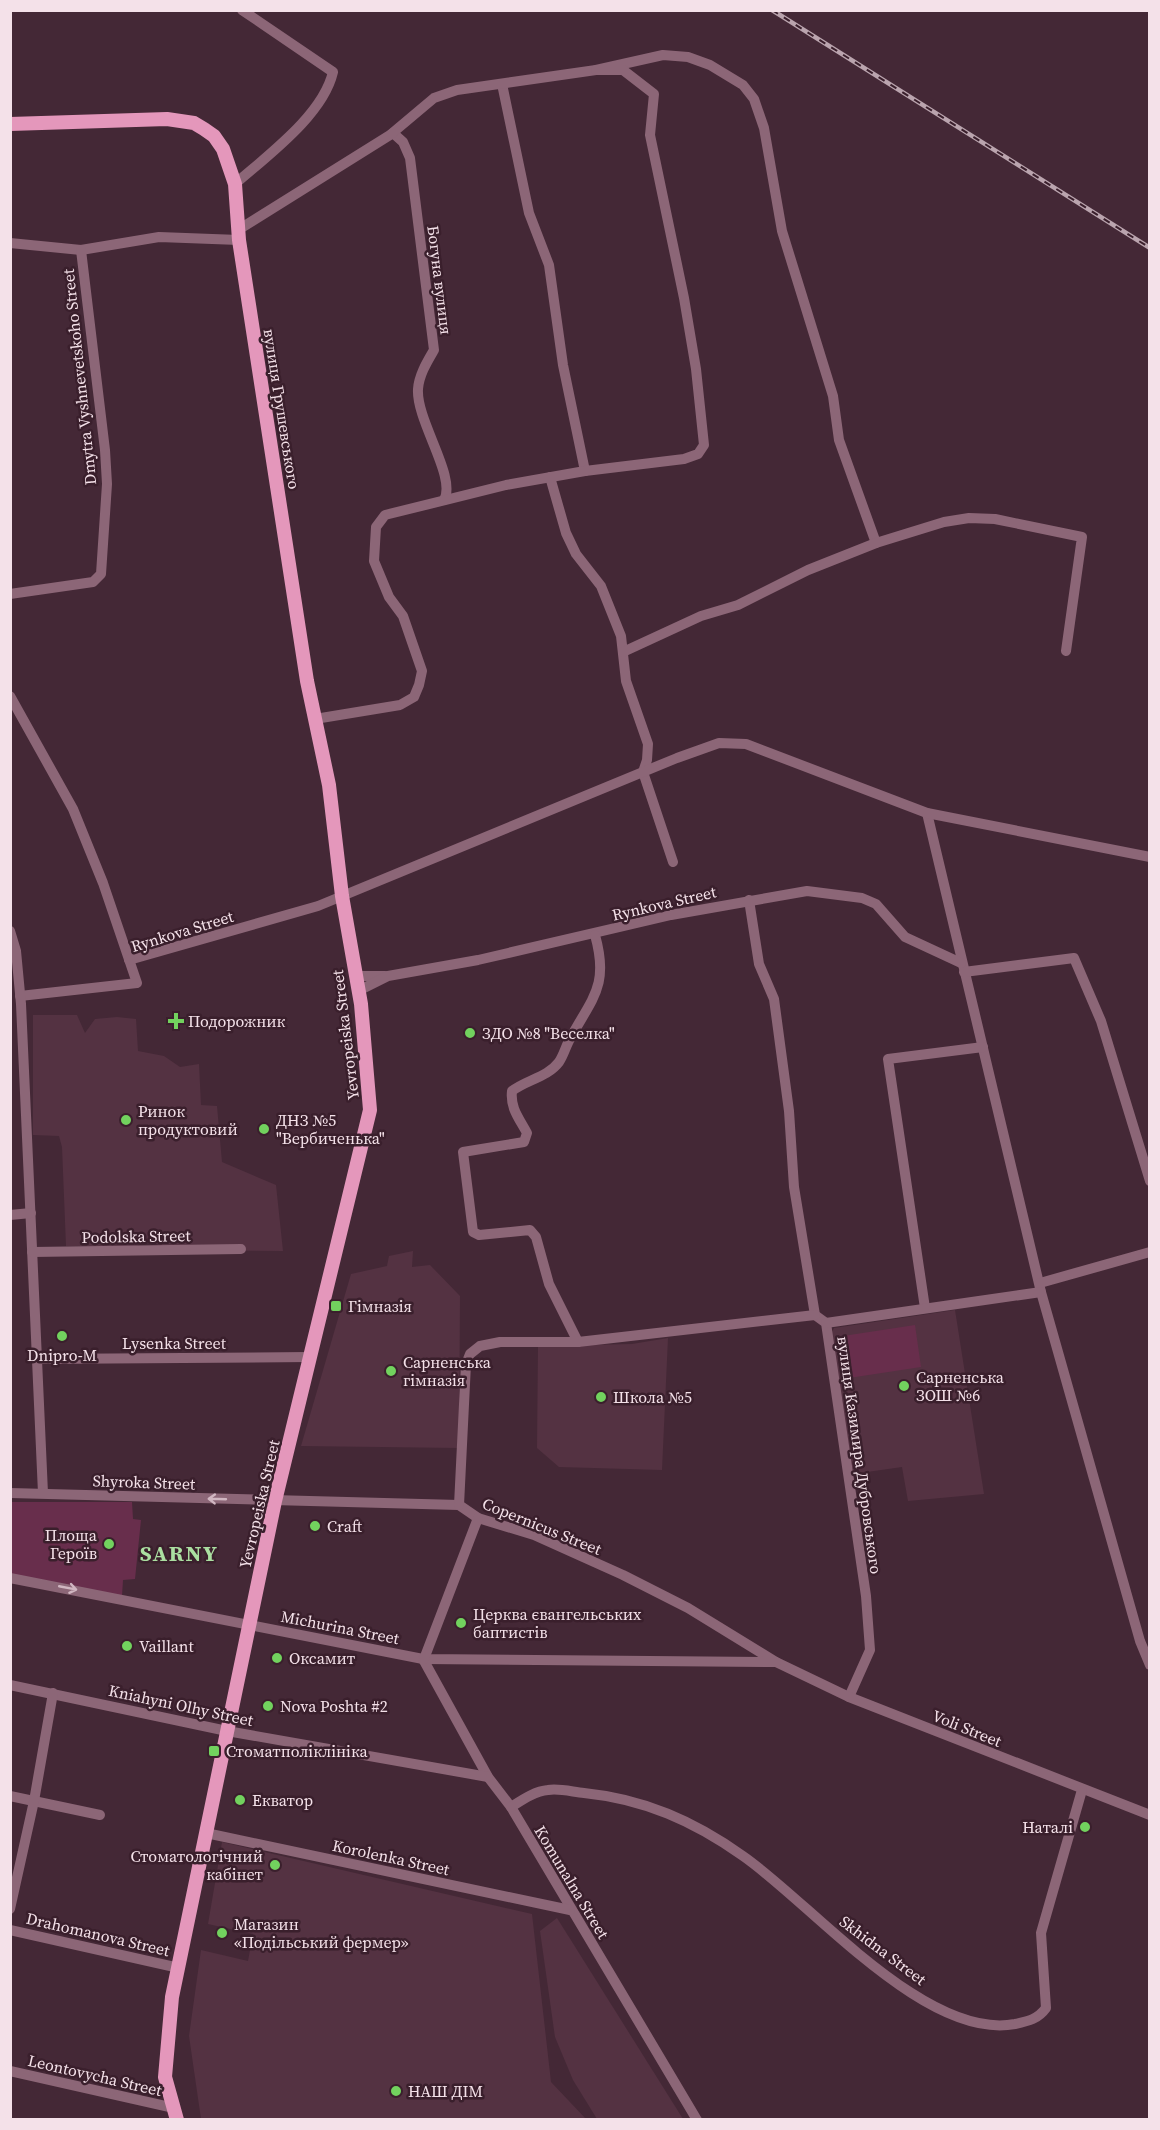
<svg xmlns="http://www.w3.org/2000/svg" width="1160" height="2130" font-family="'Source Serif 4',serif">
<rect width="100%" height="100%" fill="#442836"/>
<g fill="#543242">
<path d="M33 1015H77L85 1033 95 1019 117 1017 136 1019 138 1051 164 1056 180 1067 199 1064 201 1105 217 1106 222 1162 276 1185 283 1251 176 1250 150 1242 135 1246H66L62 1147 59 1136 33 1135Z"/>
<path d="M413 1251 412 1267 430 1265 460 1296 459 1448 301 1446 351 1274 387 1266 389 1256Z"/>
<path d="M955 1310 984 1494 908 1501 902 1467 853 1474 831 1334 834 1328Z"/>
<path d="M668 1338 662 1470 559 1467 537 1448 538 1346 632 1344Z"/>
<path d="M222 1842 532 1914 551 2082 586 2119H201L189 2036 201 1950 248 1961 253 1934 208 1924Z"/>
<path d="M557 1918 683 2119H597L573 2080 555 2037 540 1931Z"/>
</g>
<g fill="#682e4c">
<path d="M915 1325 921 1367 849 1378 843 1336Z"/>
<path d="M10 1502H132L133 1519 141 1520 135 1579 123 1580 122 1596 11 1575Z"/>
</g>
<g fill="none" stroke-linecap="round" stroke-linejoin="round">
<g stroke="#8c6677" stroke-width="10">
<path d="M502 84 529 213 549 265 563 365 585 471"/>
<path d="M393 133 403 142 410 158 434 350C427 362 419 375 418 389 416 421 457 477 444 500"/>
<path d="M235 184C268 155 323 115 333 72L242 10"/>
<path d="M238 230 390 135 434 98 457 90 596 70 663 55 688 57 710 65 743 85 754 99 764 128 782 231 833 396 839 440 876 543"/>
<path d="M10 243 81 250 159 237 239 240"/>
<path d="M550 477 566 533 576 554 601 586 621 636 626 681 648 744 647 760 643 772 673 862"/>
<path d="M10 594 93 582 101 574 107 484 105 450 81 250"/>
<path d="M623 652 701 616 738 605 808 570 876 543 944 522 969 518 995 519 1082 537 1066 651"/>
<path d="M10 696 73 809 103 883 137 983 20 996"/>
<path d="M315 719 400 705 414 697 419 685 422 671 403 616 389 597 374 561 376 527 385 515 506 485 585 471 684 459 698 454 704 445 696 369 684 298 650 135 654 94 623 70H596"/>
<path d="M927 813 1041 1292 1140 1641 1150 1665"/>
<path d="M749 900 759 964 774 999 789 1111 794 1187 815 1315 826 1323 866 1596 870 1650 849 1697"/>
<path d="M10 931 16 951 21 1004 43 1493"/>
<path d="M129 960 318 906 677 758 719 743 746 744 927 813 1150 857"/>
<path d="M964 972 1074 958 1101 1021 1150 1181"/>
<path d="M355 976H385"/>
<path d="M358 991 388 976 478 960 671 915 807 891 862 898 876 904 905 937 961 963"/>
<path d="M10 1215 31 1213"/>
<path d="M32 1252 241 1249"/>
<path d="M1040 1283 1150 1252"/>
<path d="M925 1308 888 1059 983 1047"/>
<path d="M826 1323 1041 1292"/>
<path d="M578 1342 549 1284 536 1237 530 1230 479 1235 473 1232 463 1152 524 1142 527 1133C519 1118 510 1108 512 1091 526 1080 548 1077 559 1062 564 1055 566 1045 571 1037 593 997 609 985 595 935"/>
<path d="M37 1359 310 1357"/>
<path d="M10 1493 459 1505 478 1518 534 1535 623 1575 688 1608 776 1662 849 1697 1150 1815"/>
<path d="M459 1505 466 1364 470 1354 480 1346 500 1342H578L815 1315"/>
<path d="M10 1578 423 1659 776 1662"/>
<path d="M423 1659 488 1777 511 1807 697 2120"/>
<path d="M424 1659 478 1518"/>
<path d="M10 1685 227 1731 488 1777"/>
<path d="M10 1796 100 1815"/>
<path d="M511 1807C522 1800 535 1791 548 1790 559 1788 573 1792 584 1793 644 1799 694 1821 743 1856 811 1903 926 2041 1015 2024 1029 2021 1038 2019 1046 2008L1041 1933 1082 1790"/>
<path d="M206 1833 570 1910"/>
<path d="M10 1909 34 1801 53 1693"/>
<path d="M10 1930 179 1968"/>
<path d="M10 2071 174 2108"/>
</g>
<path stroke="#e497bb" stroke-width="14" d="M10 124 167 119 194 123 204 129 214 136 223 149 235 184 239 240 307 681 329 785 342 896 361 1004 370 1110 275 1501 172 1997 165 2077 177 2120"/>
<defs>
<path id="rail" d="M772 10 1150 248"/>
</defs>
<use href="#rail" stroke="#baa4ae" stroke-width="4.5"/>
<use href="#rail" stroke="#3a1f2c" stroke-width="2" stroke-dasharray="7" stroke-linecap="butt"/>
</g>
<defs><path id="oneway-shaft" d="M-6 0H5M1.5-3L5.5 0L1.5 3" fill="none" stroke-width="1.6" stroke-linecap="round" stroke-linejoin="round" transform="scale(1.5)"/></defs>
<g stroke="#d0b6c1">
<use href="#oneway-shaft" transform="translate(217 1499) rotate(-178)"/>
<use href="#oneway-shaft" transform="translate(68 1588) rotate(11)"/>
</g>
<g fill="#72d25e" stroke="#3a1f2c" stroke-width="2">
<path d="M173 1012h6v6h6v6h-6v6h-6v-6h-6v-6h6z"/>
<circle cx="470" cy="1033" r="6"/>
<circle cx="126" cy="1120" r="6"/>
<circle cx="264" cy="1129" r="6"/>
<rect x="330" y="1300" width="12" height="12" rx="3"/>
<circle cx="62" cy="1336" r="6"/>
<circle cx="391" cy="1371" r="6"/>
<circle cx="904" cy="1386" r="6"/>
<circle cx="601" cy="1397" r="6"/>
<circle cx="315" cy="1526" r="6"/>
<circle cx="109" cy="1544" r="6"/>
<circle cx="461" cy="1623" r="6"/>
<circle cx="127" cy="1646" r="6"/>
<circle cx="277" cy="1658" r="6"/>
<circle cx="268" cy="1706" r="6"/>
<rect x="208" y="1745" width="12" height="12" rx="3"/>
<circle cx="240" cy="1800" r="6"/>
<circle cx="1085" cy="1827" r="6"/>
<circle cx="275" cy="1865" r="6"/>
<circle cx="222" cy="1933" r="6"/>
<circle cx="396" cy="2091" r="6"/>
</g>
<g text-anchor="middle" dominant-baseline="central" stroke-width="5" stroke-linejoin="round" paint-order="stroke">
<g font-size="16" fill="#f4e1e9" stroke="#3a1f2c">
<text transform="translate(440 280) rotate(83)">Богуна вулиця</text>
<text transform="translate(79 377) rotate(-96)">Dmytra Vyshnevetskoho Street</text>
<text transform="translate(282 409) rotate(81)">вулиця Грушевського</text>
<text transform="translate(664 903) rotate(-13)">Rynkova Street</text>
<text transform="translate(182 931) rotate(-17)">Rynkova Street</text>
<text transform="translate(345 1035) rotate(-97)">Yevropeiska Street</text>
<text transform="translate(136 1236) rotate(-1)">Podolska Street</text>
<text x="174" y="1343">Lysenka Street</text>
<text transform="translate(860 1455) rotate(82)">вулиця Казимира Дубровського</text>
<text transform="translate(144 1482) rotate(2)">Shyroka Street</text>
<text transform="translate(259 1504) rotate(-77)">Yevropeiska Street</text>
<text transform="translate(542 1526) rotate(22)">Copernicus Street</text>
<text transform="translate(340 1627) rotate(11)">Michurina Street</text>
<text transform="translate(181 1705) rotate(12)">Kniahyni Olhy Street</text>
<text transform="translate(967 1728) rotate(22)">Voli Street</text>
<text transform="translate(391 1857) rotate(12)">Korolenka Street</text>
<text transform="translate(572 1882) rotate(59)">Komunalna Street</text>
<text transform="translate(98 1934) rotate(13)">Drahomanova Street</text>
<text transform="translate(883 1950) rotate(37)">Skhidna Street</text>
<text transform="translate(95 2075) rotate(13)">Leontovycha Street</text>
</g>
<g font-size="16" fill="#f4e1e9" stroke="#3a1f2c" text-anchor="start">
<text x="188" y="1021">Подорожник</text>
<text x="482" y="1033">ЗДО №8 "Веселка"</text>
<text x="138" y="1111">Ринок<tspan x="138" dy="18">продуктовий</tspan></text>
<text x="276" y="1120">ДНЗ №5<tspan x="276" dy="18">"Вербиченька"</tspan></text>
<text x="348" y="1306">Гімназія</text>
<text x="62" y="1355" text-anchor="middle">Dnipro-M</text>
<text x="403" y="1362">Сарненська<tspan x="403" dy="18">гімназія</tspan></text>
<text x="916" y="1377">Сарненська<tspan x="916" dy="18">ЗОШ №6</tspan></text>
<text x="613" y="1397">Школа №5</text>
<text x="327" y="1526">Craft</text>
<text x="97" y="1535" text-anchor="end">Площа<tspan x="97" dy="18">Героїв</tspan></text>
<text x="473" y="1614">Церква євангельських<tspan x="473" dy="18">баптистів</tspan></text>
<text x="139" y="1646">Vaillant</text>
<text x="289" y="1658">Оксамит</text>
<text x="280" y="1706">Nova Poshta #2</text>
<text x="226" y="1751">Стоматполіклініка</text>
<text x="252" y="1800">Екватор</text>
<text x="1073" y="1827" text-anchor="end">Наталі</text>
<text x="263" y="1856" text-anchor="end">Стоматологічний<tspan x="263" dy="18">кабінет</tspan></text>
<text x="234" y="1924">Магазин<tspan x="234" dy="18">«Подільський фермер»</tspan></text>
<text x="408" y="2091">НАШ ДІМ</text>
</g>
<g font-size="22" font-weight="bold" letter-spacing="1.5" fill="#abdfa1" stroke="#3a1f2c">
<text x="179" y="1553">SARNY</text>
</g>
</g>
<rect width="1160" height="2130" fill="none" stroke="#f4e1e9" stroke-width="24"/>
</svg>
